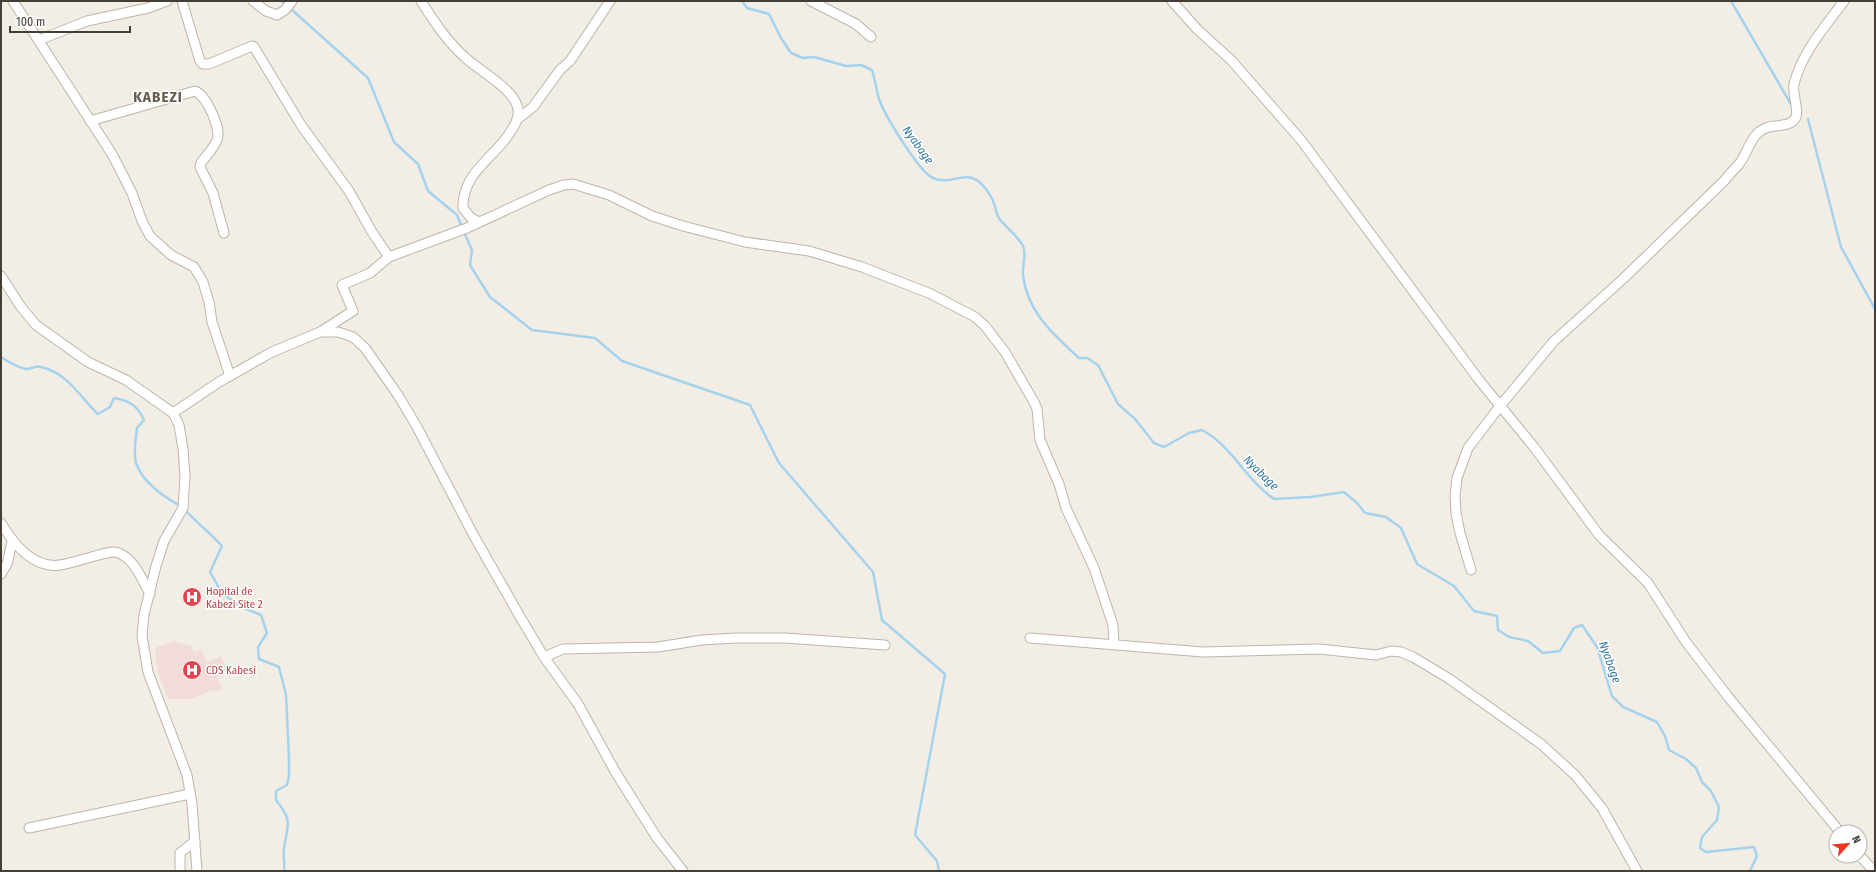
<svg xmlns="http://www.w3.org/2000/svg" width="1876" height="872" font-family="'Fira Sans Condensed',sans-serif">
<rect width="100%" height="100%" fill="#f2eee6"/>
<path fill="#f2dcda" d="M174 641 191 646 195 653 201 649 207 662 221 656 227 671 217 676 223 690 209 691 192 699H168L157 669 155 648Z"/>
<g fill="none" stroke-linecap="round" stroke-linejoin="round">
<g stroke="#a5d2ec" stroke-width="2.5">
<path d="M282 1 368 78 394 142 418 164 428 191 457 215 462 227"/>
<path d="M742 1 747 8 769 14 781 38 791 53 803 58 814 57 846 66 861 65 872 70C875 79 876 89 879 99 884 114 919 172 933 178 952 187 968 165 985 188 989 193 993 199 994 204 996 208 996 214 999 218 1006 228 1017 235 1023 246 1027 254 1022 266 1023 275 1027 312 1053 334 1079 358H1087L1098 365 1118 404 1135 419 1154 443 1164 447 1189 433 1202 430C1232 446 1246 480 1274 499L1310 497 1344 492 1357 503 1365 513 1386 517 1401 528 1417 564 1454 586 1474 611 1497 616 1498 630 1509 637 1528 641 1543 653 1560 651 1574 628 1582 625 1597 647 1612 696 1623 707 1657 722 1665 736 1669 750 1686 759 1696 768 1702 782 1711 791 1719 807 1717 820 1702 837 1700 848 1706 852 1754 847 1757 856 1750 871"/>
<path d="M1731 1 1792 106"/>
<path d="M1808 119 1841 247 1875 309"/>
<path d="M464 232 472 250 470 265 490 297 532 330 595 338 622 361 750 405 779 463 873 572 882 620 945 674 915 835 937 861 939 871"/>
<path d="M1 357C7 361 19 368 26 369 31 369 37 365 41 367 69 374 79 396 98 414L110 407 114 398C130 401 137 405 144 420L137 428C136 438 133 452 136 463 143 483 163 496 180 506"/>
<path d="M184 509C196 522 210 533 222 546L210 572 222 593 241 607 261 615 267 633 258 647 259 659 279 667 286 695 289 758V776L287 785 276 791V800C294 822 287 825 284 849 283 857 285 864 284 871"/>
</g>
<defs>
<g id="street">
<path d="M13 1 112 154 132 193 142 221 150 236 171 255 194 267 203 282 209 302 212 322 230 376"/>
<path d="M182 1 200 61 203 64H209L252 46 254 47 301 125 349 191 372 232 389 257"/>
<path d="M253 1 266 11 277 15 285 10 292 1"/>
<path d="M421 1C435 23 448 43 468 60 481 71 510 88 516 103 521 113 517 122 511 131 495 158 462 172 463 208L471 218 479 222"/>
<path d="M811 1 856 24 871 37"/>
<path d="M1172 1 1197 29 1231 60 1301 140 1479 380 1534 447 1599 535 1648 583 1686 642 1729 698 1840 832"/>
<path d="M39 40 87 21 148 8 167 1"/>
<path d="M519 118 533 107 560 70 570 61 610 1"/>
<path d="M90 121 195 91C206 95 222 129 217 140 214 148 205 157 201 163L200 167 213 193 224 233"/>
<path d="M1 276 21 307 36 325 88 362 126 380 173 413 179 425 183 449 185 476 183 508 164 541 156 566 144 615 142 636 148 672 187 775 192 804 197 871"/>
<path d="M320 332 353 311 342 285 370 273 389 257 467 228 549 190 564 185 573 184 609 195 652 216 683 226 745 242 809 251 862 267 931 294 975 317 985 326 1005 352 1034 402 1037 409 1040 440 1059 484 1066 508 1094 568 1113 625 1114 644"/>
<path d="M173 413 219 382 272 352 320 332H338L353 337 365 348 398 395 417 427 474 536 519 615 544 657 578 704 616 773 657 838 683 871"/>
<path d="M1 523C13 543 33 569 60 565 72 563 84 559 95 556 102 554 113 550 119 553 136 561 142 580 150 594"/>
<path d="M1471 570 1460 533 1456 513 1455 496 1457 478 1468 448 1500 406 1554 341 1624 278 1725 180C1729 174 1735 169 1739 164 1748 153 1751 133 1766 128 1775 124 1791 128 1796 117 1799 109 1792 94 1794 84 1802 52 1825 27 1844 1"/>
<path d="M1 574 7 564 12 542"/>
<path d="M1030 638 1203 652 1319 649 1376 655 1391 651 1401 652 1413 657 1448 678 1541 744 1575 775 1602 808 1637 871"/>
<path d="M544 657 563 649 658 647 702 640 736 638H785L885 645"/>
<path d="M29 828 190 794"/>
<path d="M1860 856 1874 871"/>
<path d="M180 871V853L195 841"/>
</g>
</defs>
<use href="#street" stroke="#bdb5a9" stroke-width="11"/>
<use href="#street" stroke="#fff" stroke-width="9"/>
</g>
<defs>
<symbol id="hospital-disc" viewBox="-11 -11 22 22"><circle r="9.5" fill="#e0444e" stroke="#fff"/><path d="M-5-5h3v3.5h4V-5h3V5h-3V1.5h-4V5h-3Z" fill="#fff"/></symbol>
</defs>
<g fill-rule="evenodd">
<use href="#hospital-disc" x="181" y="586" width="22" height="22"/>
<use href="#hospital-disc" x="181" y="659" width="22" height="22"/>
</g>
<g text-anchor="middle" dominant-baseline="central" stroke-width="3" stroke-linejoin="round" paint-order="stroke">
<g font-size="11" fill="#be3a42" stroke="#fff" text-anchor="start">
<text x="206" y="591">Hopital de<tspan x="206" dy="13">Kabezi Site 2</tspan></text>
<text x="206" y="670">CDS Kabesi</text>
</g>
<g font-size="12" font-style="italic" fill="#3279a2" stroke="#fff">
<text transform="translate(918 145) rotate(54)">Nyabage</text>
<text transform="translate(1261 473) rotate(44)">Nyabage</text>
<text transform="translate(1610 662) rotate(70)">Nyabage</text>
</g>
<g font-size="15" font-weight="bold" letter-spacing="1" fill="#665b4d" stroke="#fff">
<text x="158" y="97">KABEZI</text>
</g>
</g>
<rect width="1876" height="872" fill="none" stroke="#443e35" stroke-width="4"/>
<g transform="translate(1848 844) rotate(63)"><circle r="19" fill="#ffffff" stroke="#b4b2ae"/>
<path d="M0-3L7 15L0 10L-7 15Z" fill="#ef3520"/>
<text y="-6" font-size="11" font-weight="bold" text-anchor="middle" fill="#443e35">N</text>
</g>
<path d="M10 26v6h120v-6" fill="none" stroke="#443e35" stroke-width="2"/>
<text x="16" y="26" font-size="12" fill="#443e35" stroke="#ffffff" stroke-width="3" paint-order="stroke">100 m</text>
</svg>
